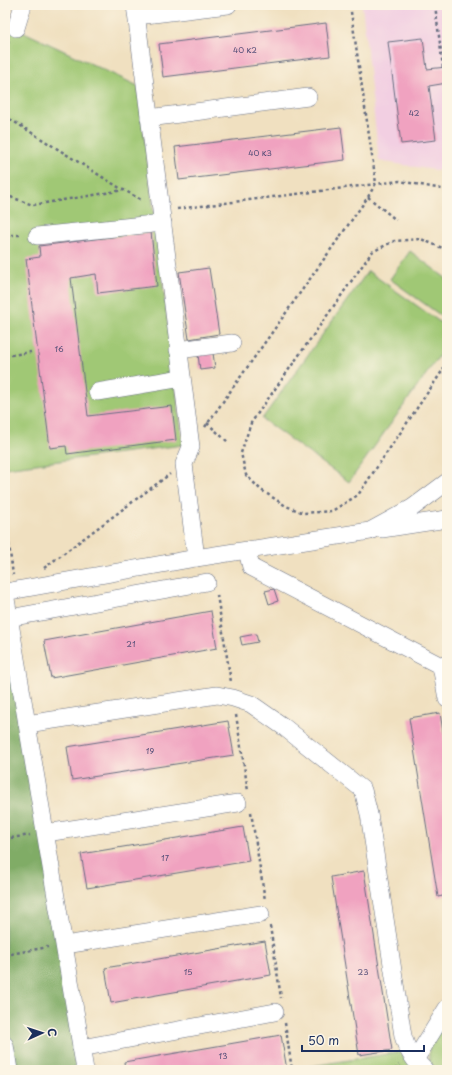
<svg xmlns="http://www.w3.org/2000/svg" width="452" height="1075" font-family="'Playpen Sans',sans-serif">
<rect width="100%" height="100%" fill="#fcf5e5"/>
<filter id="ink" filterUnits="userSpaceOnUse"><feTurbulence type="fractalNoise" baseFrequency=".025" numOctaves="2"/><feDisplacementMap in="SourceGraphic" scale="8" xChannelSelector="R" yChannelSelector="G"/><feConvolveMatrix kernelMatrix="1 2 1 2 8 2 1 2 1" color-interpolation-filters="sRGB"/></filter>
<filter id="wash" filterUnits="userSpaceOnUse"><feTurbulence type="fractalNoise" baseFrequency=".012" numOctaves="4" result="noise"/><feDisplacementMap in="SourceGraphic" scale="16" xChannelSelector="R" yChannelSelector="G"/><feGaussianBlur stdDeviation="0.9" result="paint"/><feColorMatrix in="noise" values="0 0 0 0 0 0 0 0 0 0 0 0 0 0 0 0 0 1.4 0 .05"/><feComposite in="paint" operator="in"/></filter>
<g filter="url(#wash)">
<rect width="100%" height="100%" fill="#f0e0c0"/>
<path fill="#f2cfe2" d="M362 5H447V172L379 161Z"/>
<g fill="#a0c874" stroke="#5e7c69">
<path d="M5 23 138 86 183 445 5 468Z"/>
<path d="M410 251 447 279V320L390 279Z"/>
<path d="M368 271 447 327V345L349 482 262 419Z"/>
<path d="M447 1018V1037L442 1041 447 1049V1070H433L429 1066V1047Z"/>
<path d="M400 1052 415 1070H299V1068Z"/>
</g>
<path fill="#80ac66" stroke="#4e6e62" d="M5 615 81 1070H15L5 1008Z"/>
<g id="blocks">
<g fill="#f0a2c0">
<path d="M326 23 330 56 163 77 159 44Z"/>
<path d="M423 38 427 69 447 67V83L429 86 436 140 401 144 388 42Z"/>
<path d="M341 127 345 160 179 180 175 147Z"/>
<path d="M151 232 157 286 98 293 96 274 71 278 88 416 172 406 176 440 67 454 66 446 50 448 26 259 40 257 39 246Z"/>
<path d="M209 268 219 334 189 339 179 272Z"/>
<path d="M213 353 215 368 200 370 198 355Z"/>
<path d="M274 589 278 601 269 604 265 591Z"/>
<path d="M211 611 217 648 51 678 44 641Z"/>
<path d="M256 634 258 642 242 645 240 637Z"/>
<path d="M440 713 447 756V895L438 897 409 718Z"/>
<path d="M228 721 234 755 72 780 67 747Z"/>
<path d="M243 827 249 861 87 888 81 854Z"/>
<path d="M364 871 392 1050 359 1055 331 877Z"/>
<path d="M265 941 271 975 111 1003 105 968Z"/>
<path d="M281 1035 287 1070H125L124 1062Z"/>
</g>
</g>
</g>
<g filter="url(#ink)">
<use href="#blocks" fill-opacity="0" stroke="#666d80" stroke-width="1"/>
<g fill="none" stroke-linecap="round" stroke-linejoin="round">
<defs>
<g id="minor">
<path d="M135 5 191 447 184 464 196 558"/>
<path d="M137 16 228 5"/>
<path d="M16 28 23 5"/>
<path d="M149 118 308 97"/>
<path d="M37 236 163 223"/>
<path d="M178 350 232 343"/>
<path d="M97 392 182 378"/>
<path d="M382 529 447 519"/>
<path d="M247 551 251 567 441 666 447 699"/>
<path d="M5 592 196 558 370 531 412 508 447 482"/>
<path d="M5 593 85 1070"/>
<path d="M9 618 207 582"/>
<path d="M27 724 217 695 233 698 251 704 284 727 363 790 369 814 403 1036C407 1051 414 1060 425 1070"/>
<path d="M46 833 238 803"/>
<path d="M65 945 261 914"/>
<path d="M5 1045 9 1070"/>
<path d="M81 1048 275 1012"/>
<path d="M415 1060 447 1008"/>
</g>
</defs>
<use href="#minor" stroke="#666d80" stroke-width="18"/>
<g stroke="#666d80" stroke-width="2.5" stroke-dasharray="3 3" stroke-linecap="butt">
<path d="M435 5 443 67"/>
<path d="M5 48 9 41"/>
<path d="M5 116 123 190"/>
<path d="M5 195 33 205 124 190 143 201"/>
<path d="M368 197 396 220"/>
<path d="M177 209 400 181 447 190"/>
<path d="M5 235H22"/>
<path d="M447 250 421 239 394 241 372 252 251 423 241 453 246 475 261 490 286 506 304 513 332 511 358 495 447 364"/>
<path d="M5 356 31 352"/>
<path d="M207 423 228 442"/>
<path d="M205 427 368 197 376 183 350 5"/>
<path d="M5 514 13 575"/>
<path d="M44 568 170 474"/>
<path d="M217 595 231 682"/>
<path d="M236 715 248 791"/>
<path d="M5 727 11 726"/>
<path d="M251 812 265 900"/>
<path d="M5 839 30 835"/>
<path d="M270 926 281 998"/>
<path d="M5 955 48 947"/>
<path d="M285 1023 292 1070"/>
<path d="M447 1047V1048"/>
<path d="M395 1070 399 1065"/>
</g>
<use href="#minor" stroke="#fff" stroke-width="17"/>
</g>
</g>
<g text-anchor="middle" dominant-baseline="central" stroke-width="4" stroke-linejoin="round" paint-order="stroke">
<g font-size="8" fill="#504c76">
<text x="245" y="50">40 к2</text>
<text x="414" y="113">42</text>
<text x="260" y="153">40 к3</text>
<text x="59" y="349">16</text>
<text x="131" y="644">21</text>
<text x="150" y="751">19</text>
<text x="165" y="858">17</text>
<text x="188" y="972">15</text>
<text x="363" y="972">23</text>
<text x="223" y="1056">13</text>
</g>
</g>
<rect width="452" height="1075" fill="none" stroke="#fcf5e5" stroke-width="20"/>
<g transform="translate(42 1033) rotate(87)" stroke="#fcf5e5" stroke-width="3" paint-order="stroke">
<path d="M0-3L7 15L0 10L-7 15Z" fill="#1b2f5e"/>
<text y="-6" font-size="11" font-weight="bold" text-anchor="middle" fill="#1b2f5e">С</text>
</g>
<path d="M302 1045v6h122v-6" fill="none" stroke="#1b2f5e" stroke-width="2"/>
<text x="308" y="1045" font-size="12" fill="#1b2f5e" stroke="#fcf5e5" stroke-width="3" paint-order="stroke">50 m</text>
</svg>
